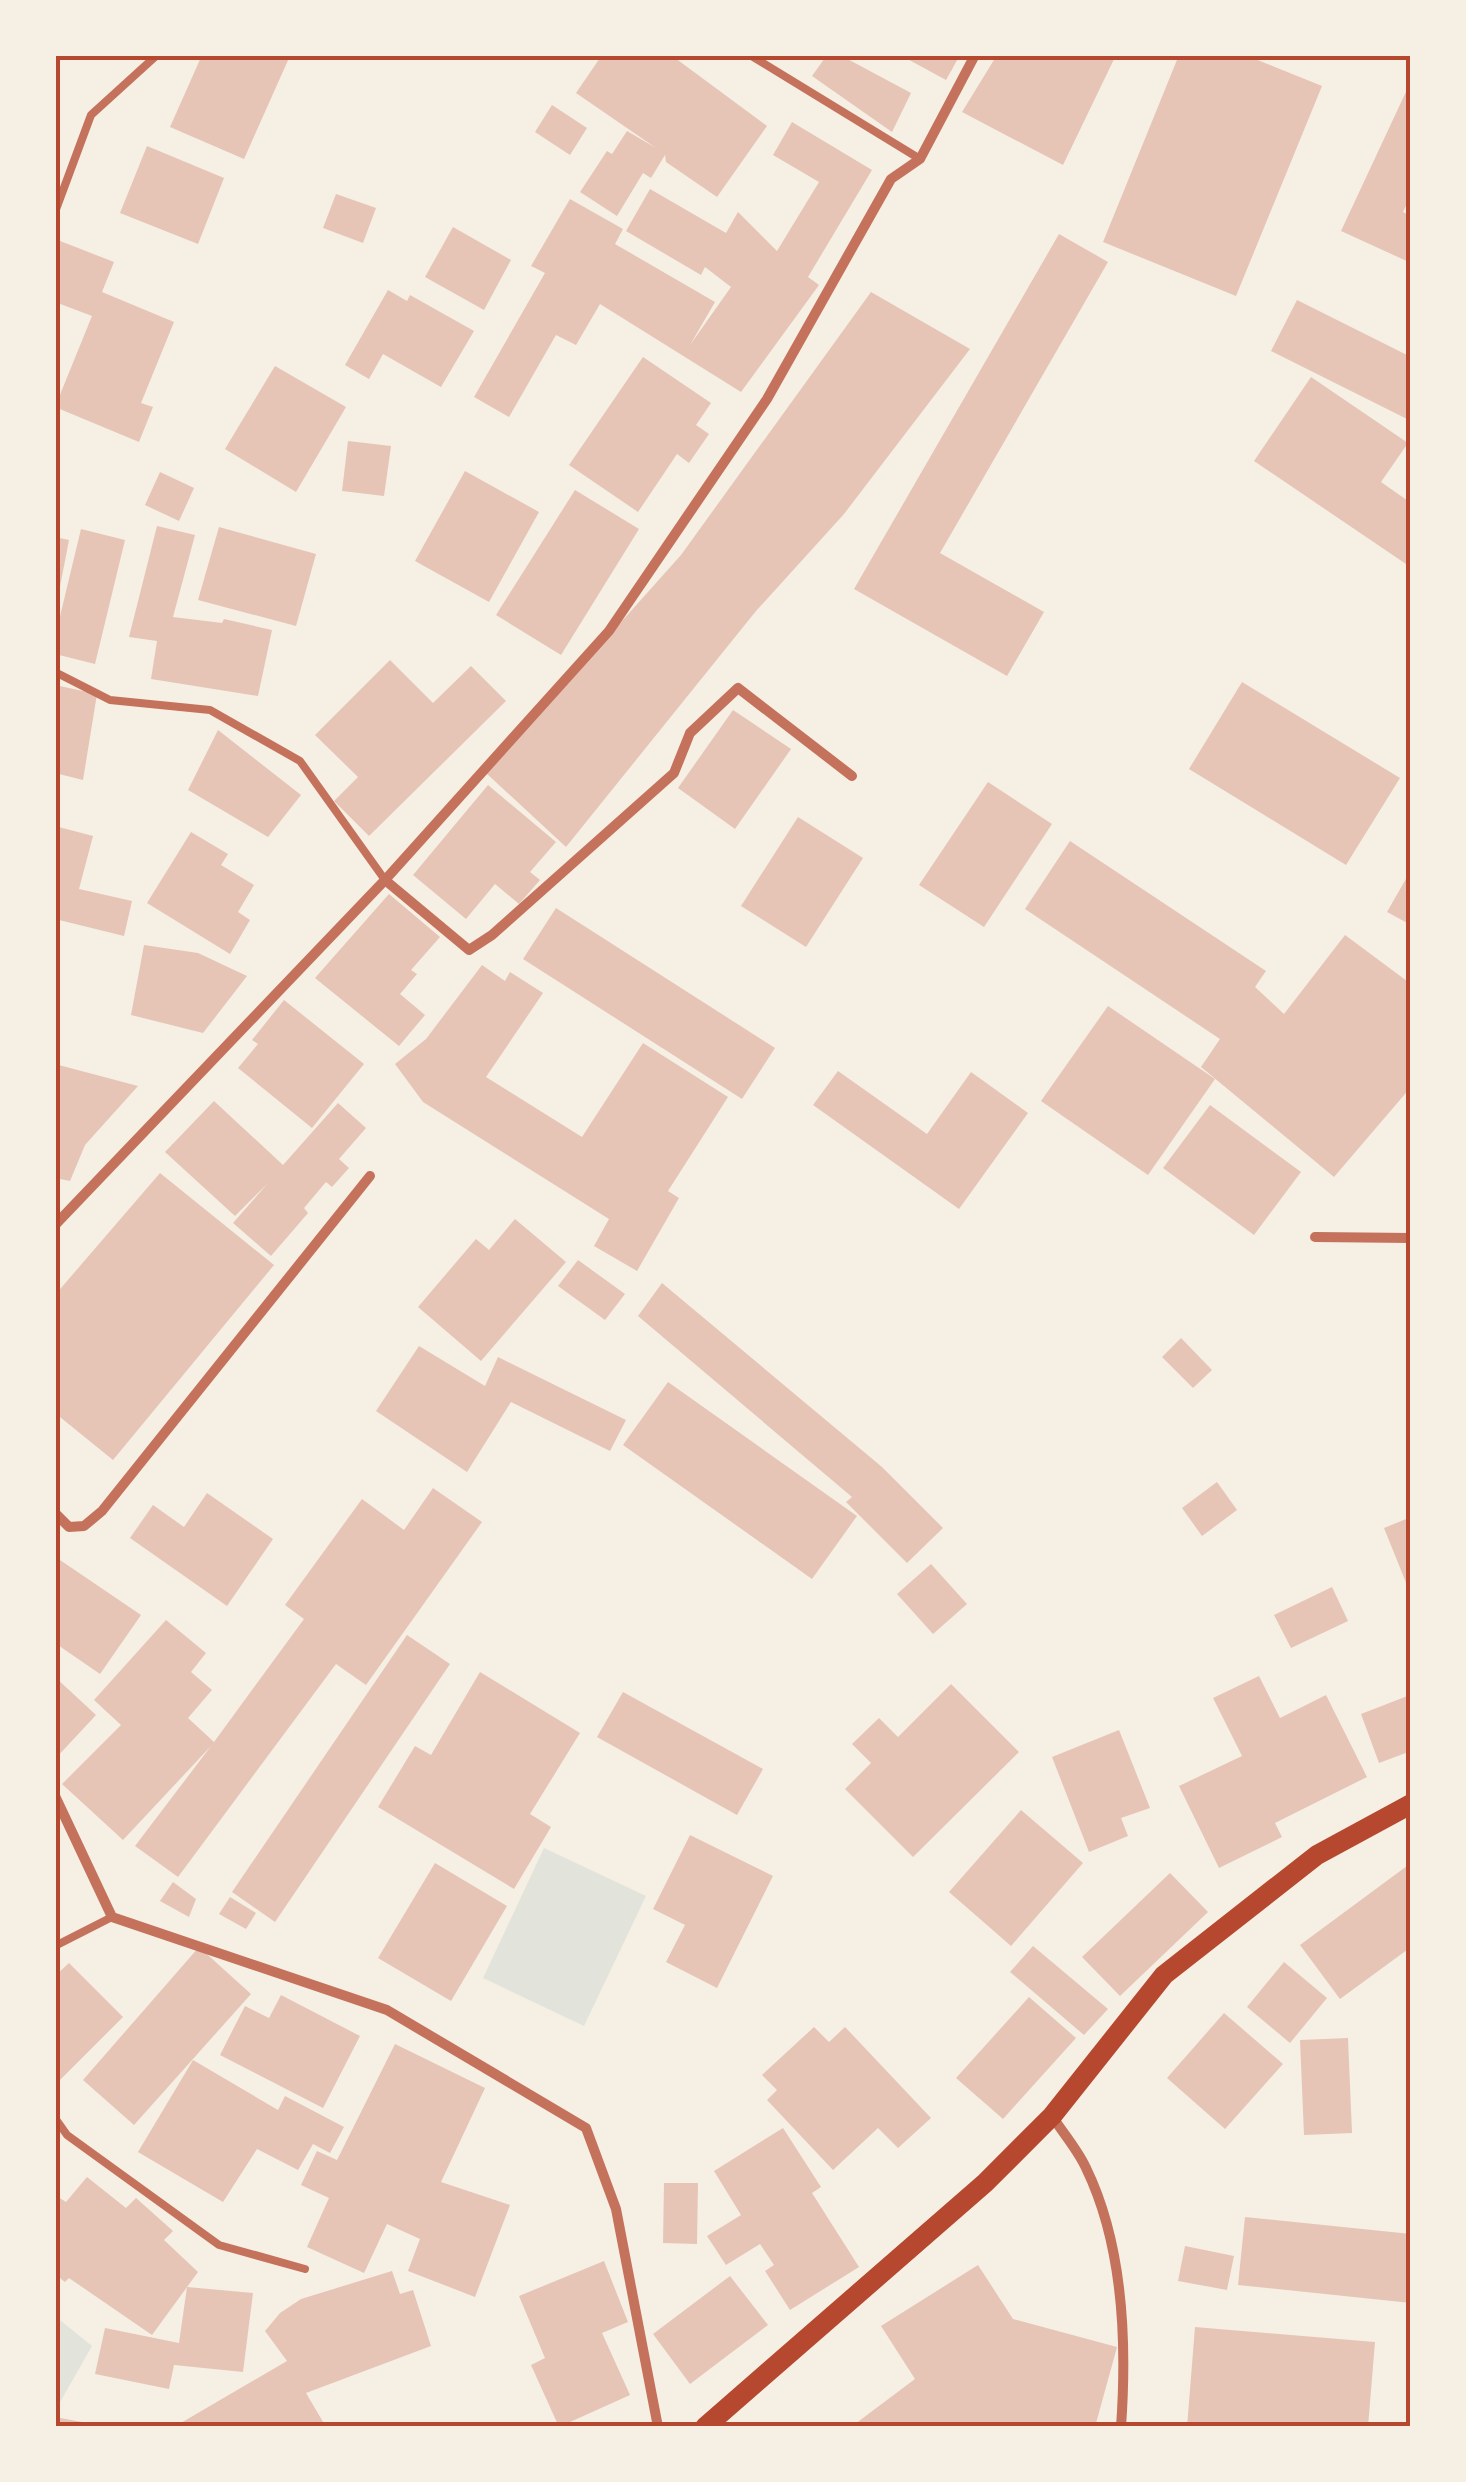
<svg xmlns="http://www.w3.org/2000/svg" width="1466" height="2482" font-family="'Playfair Display',serif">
<rect width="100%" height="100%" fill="#f6efe4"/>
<g fill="#e2e4dc">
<path d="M544 1848 646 1896 584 2026 483 1978Z"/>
<path d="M55 2316 92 2346 55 2411Z"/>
</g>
<g fill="#e6c5b7">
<path d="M202 55 289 58 244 159 170 127Z"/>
<path d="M602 55H671L767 126 717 197 666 162 665 155 651 178 643 173 617 216 580 192 607 151 612 154 627 131 656 148 576 93Z"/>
<path d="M827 55H840L911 93 892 132 812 76Z"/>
<path d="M900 55H960L946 80Z"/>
<path d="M997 55H1116L1063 165 962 112Z"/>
<path d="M1179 55H1245L1322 86 1236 296 1103 242Z"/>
<path d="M1411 81V195L1403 212 1411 216V263L1341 231Z"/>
<path d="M552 105 587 128 570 155 535 132Z"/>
<path d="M792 122 872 170 808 277 819 285 741 392 600 304 576 345 556 335 509 417 474 397 545 273 531 266 570 199 623 229 615 244 715 302 690 345 731 287 705 267 701 275 626 231 650 189 726 233 738 212 777 251 819 182 773 155Z"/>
<path d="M147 146 224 178 198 244 120 213Z"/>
<path d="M336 194 376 208 363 243 323 228Z"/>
<path d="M453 227 511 260 484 310 425 277Z"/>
<path d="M1059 234 1108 262 940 553 1044 612 1007 676 854 589Z"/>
<path d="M55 239 114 262 102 292 174 322 141 403 153 407 139 442 55 407 92 316 55 302Z"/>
<path d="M388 290 407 301 410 295 474 331 441 387 383 354 369 379 345 365Z"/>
<path d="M871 292 970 349 844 514 756 611 566 847 486 773 681 555Z"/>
<path d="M1297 300 1411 357V421L1271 351Z"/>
<path d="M643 357 711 403 696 425 709 434 689 463 677 454 638 512 569 465Z"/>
<path d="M275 366 346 407 296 492 225 449Z"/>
<path d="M1311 377 1408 443 1381 482 1411 503V557L1406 564 1254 461Z"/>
<path d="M348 441 391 446 384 496 342 491Z"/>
<path d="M465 471 539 512 489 602 415 561Z"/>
<path d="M160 472 194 488 179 521 145 505Z"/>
<path d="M575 490 639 529 561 655 496 615Z"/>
<path d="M157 526 195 535 173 617 222 623 224 619 272 630 258 696 151 679 157 641 129 637Z"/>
<path d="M219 527 316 554 296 626 198 600Z"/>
<path d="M81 529 125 540 95 664 55 654V637Z"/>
<path d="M55 537 69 540 57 602H55Z"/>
<path d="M390 660 433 703 471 666 506 701 369 836 334 801 358 777 315 735Z"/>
<path d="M1242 682 1400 778 1346 865 1189 769Z"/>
<path d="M55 685 97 694 83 780 55 773Z"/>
<path d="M733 710 791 749 735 829 678 788Z"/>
<path d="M218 730 301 795 268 837 188 790Z"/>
<path d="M988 782 1052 824 984 927 919 885Z"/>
<path d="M488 785 556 842 530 872 540 880 519 904 495 884 466 919 413 875Z"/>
<path d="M798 817 863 858 806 947 741 906Z"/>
<path d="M55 826 93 836 79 889 132 901 124 936 55 919Z"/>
<path d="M191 832 228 854 221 865 254 885 238 912 250 920 230 954 147 903Z"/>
<path d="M1070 841 1266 971 1255 987 1284 1014 1345 935 1411 984V1087L1334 1177 1201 1067 1220 1039 1025 909Z"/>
<path d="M1411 870V925L1387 912Z"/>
<path d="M389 894 440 937 411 970 417 974 400 994 425 1015 399 1046 315 978Z"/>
<path d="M556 908 775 1048 742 1099 523 959Z"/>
<path d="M144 945 198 953 247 976 203 1033 131 1015Z"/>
<path d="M482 965 505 981 510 972 543 993 486 1077 582 1137 643 1043 728 1097 668 1191 679 1198 637 1271 594 1246 609 1219 423 1102 395 1064 426 1039Z"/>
<path d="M284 1000 364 1064 312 1128 238 1068 258 1044 252 1040Z"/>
<path d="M1108 1006 1215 1079 1148 1175 1041 1101Z"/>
<path d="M55 1064 138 1086 85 1145 70 1181 55 1178Z"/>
<path d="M838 1071 927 1134 971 1072 1028 1113 959 1209 813 1105Z"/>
<path d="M214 1101 283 1165 338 1103 366 1128 339 1159 349 1168 332 1187 326 1182 304 1208 308 1213 271 1256 233 1223 268 1183 235 1216 165 1152Z"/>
<path d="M1210 1105 1301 1172 1254 1235 1163 1168Z"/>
<path d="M160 1173 274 1265 113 1460 55 1413V1295Z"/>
<path d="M515 1219 566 1262 481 1361 418 1307 476 1239 489 1250Z"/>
<path d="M578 1260 625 1294 605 1320 558 1286Z"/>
<path d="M662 1283 882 1467 943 1528 907 1563 846 1502 852 1497 638 1316Z"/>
<path d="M1181 1338 1212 1370 1193 1388 1162 1357Z"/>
<path d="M419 1346 485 1386 498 1357 626 1420 610 1451 511 1402 467 1472 376 1411Z"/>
<path d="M668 1382 857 1516 812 1579 623 1445Z"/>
<path d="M1217 1482 1237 1510 1202 1536 1182 1508Z"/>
<path d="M433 1488 482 1522 366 1685 336 1664 178 1877 135 1846 211 1746 123 1840 62 1784 121 1725 94 1700 166 1620 206 1653 191 1672 212 1690 188 1718 214 1742 304 1619 285 1605 362 1499 404 1530Z"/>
<path d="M207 1493 273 1539 227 1606 130 1538 153 1505 184 1527Z"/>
<path d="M1411 1517V1595L1384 1528Z"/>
<path d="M57 1558 141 1615 100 1674 55 1643Z"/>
<path d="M931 1564 967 1604 933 1634 897 1594Z"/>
<path d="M1332 1587 1348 1621 1291 1648 1274 1615Z"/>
<path d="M407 1635 450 1664 275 1922 232 1892Z"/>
<path d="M480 1672 580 1733 530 1814 551 1827 514 1889 378 1807 415 1746 431 1755Z"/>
<path d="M1259 1676 1280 1718 1326 1695 1367 1777 1275 1823 1282 1837 1219 1868 1179 1786 1242 1756 1213 1698Z"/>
<path d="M55 1677 96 1715 55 1759 59 1741 55 1737Z"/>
<path d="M951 1684 1019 1752 913 1857 845 1789 871 1763 852 1744 879 1718 898 1737Z"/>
<path d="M623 1692 763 1769 737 1815 597 1737Z"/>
<path d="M1410 1695 1411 1751 1379 1763 1361 1714Z"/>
<path d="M1119 1730 1150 1808 1121 1818 1128 1836 1089 1852 1052 1757Z"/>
<path d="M1021 1810 1083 1863 1011 1946 949 1892Z"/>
<path d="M690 1835 773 1876 717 1988 666 1962 685 1925 653 1909Z"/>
<path d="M435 1863 507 1906 451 2001 378 1958Z"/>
<path d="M1411 1863V1947L1340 1999 1300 1945Z"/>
<path d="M1170 1873 1208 1912 1120 1996 1082 1957Z"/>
<path d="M173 1882 196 1899 189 1917 160 1901Z"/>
<path d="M230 1897 256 1913 246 1929 219 1914Z"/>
<path d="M1033 1946 1108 2009 1084 2035 1010 1972Z"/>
<path d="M199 1947 251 1994 134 2125 83 2080Z"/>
<path d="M1284 1962 1327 1998 1290 2043 1247 2007Z"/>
<path d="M69 1963 123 2017 57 2083 55 1976Z"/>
<path d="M281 1995 360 2036 323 2108 220 2055 245 2006 269 2018Z"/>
<path d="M1029 1997 1076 2038 1003 2119 956 2078Z"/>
<path d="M1224 2013 1283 2064 1225 2129 1167 2078Z"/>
<path d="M814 2027 829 2042 845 2027 931 2118 898 2148 878 2128 833 2170 767 2100 777 2090 762 2075Z"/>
<path d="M1348 2038 1352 2133 1304 2135 1300 2040Z"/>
<path d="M395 2044 485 2088 441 2182 510 2205 475 2297 408 2271 420 2239 387 2224 364 2273 307 2247 329 2198 301 2185 317 2151 337 2160Z"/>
<path d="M193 2060 278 2110 285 2096 344 2127 330 2153 313 2144 298 2170 257 2149 223 2202 138 2152Z"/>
<path d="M783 2128 821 2187 812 2193 859 2267 790 2310 765 2271 774 2265 760 2244 726 2265 707 2236 741 2215 714 2171Z"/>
<path d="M87 2177 126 2208 136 2198 173 2231 164 2240 198 2272 152 2335 69 2278 65 2282 55 2274V2195L66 2202Z"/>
<path d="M664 2183H698L697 2244 663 2243Z"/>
<path d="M1245 2217 1411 2234V2303L1238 2285Z"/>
<path d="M1185 2246 1234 2256 1227 2290 1178 2281Z"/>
<path d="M604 2261 628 2322 602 2333 630 2395 559 2427 531 2365 545 2358 519 2296Z"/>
<path d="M978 2265 1013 2319 1117 2347 1095 2427H851L915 2379 881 2326Z"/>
<path d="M392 2271 400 2294 413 2290 431 2346 306 2393 326 2427H174L287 2361 265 2331 280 2313 301 2299Z"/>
<path d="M730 2276 768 2325 690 2384 653 2334Z"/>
<path d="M187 2287 253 2293 243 2372 174 2365 169 2389 95 2374 105 2328 179 2343Z"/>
<path d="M1195 2327 1375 2342 1368 2427H1187Z"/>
<path d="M55 2417 82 2422 81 2427H55Z"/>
</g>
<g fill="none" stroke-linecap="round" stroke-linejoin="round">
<g stroke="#c5725c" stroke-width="8">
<path d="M750 55 920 159"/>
<path d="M55 212 91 115 157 55"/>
<path d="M55 672 110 700 210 710 300 761 385 880"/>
<path d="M55 1946 112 1917"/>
<path d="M55 2118 67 2135 219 2245 305 2269"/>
</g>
<g stroke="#c5725c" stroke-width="10">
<path d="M385 880 469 950 492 935 674 773 690 733 738 688 852 776"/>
<path d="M55 1225 385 880 609 631 767 399 891 179 920 159 975 55"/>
<path d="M1315 1237 1411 1238"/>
<path d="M55 1513 69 1527 84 1526 102 1511 370 1176"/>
<path d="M55 1796 112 1917 387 2010 586 2128 616 2209 658 2427"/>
<path d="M1052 2116C1063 2133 1078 2150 1086 2168 1124 2246 1127 2343 1121 2427"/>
</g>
<path stroke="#b5482f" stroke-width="20" d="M705 2427 985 2183 1052 2116 1164 1975 1317 1855 1411 1804"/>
</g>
<rect width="1466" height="2482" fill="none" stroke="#f6efe4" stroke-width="115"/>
<rect x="58" y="58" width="1350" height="2366" fill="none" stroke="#b5482f" stroke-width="4"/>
</svg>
